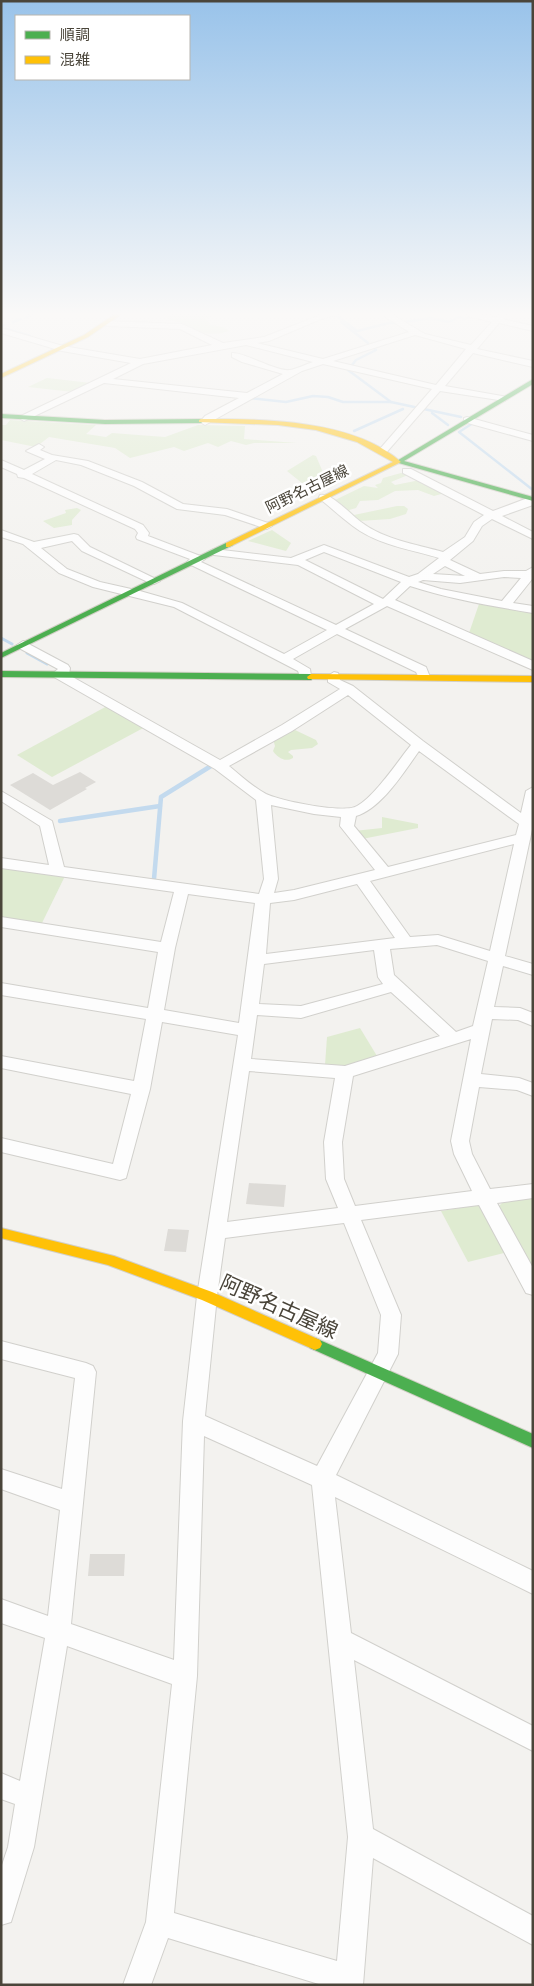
<svg xmlns="http://www.w3.org/2000/svg" width="534" height="1986" font-family="Signika,'Noto Sans JP',sans-serif">
<rect width="100%" height="100%" fill="#f3f2ef"/>
<g fill="#dfebd1">
<path d="M170 314H210L212 316 205 319 210 323 209 325 223 327 229 331C207 338 200 331 182 323 176 321 172 322 167 318Z"/>
<path d="M47 378 91 383 73 392 28 387Z"/>
<path d="M10 420 96 425 86 434 106 437 112 433 165 437 198 425 245 426 244 439 297 443H254L246 445 231 441 218 447 208 443 184 451 174 447 130 458 115 448 49 437 36 447 1 440V425H6Z"/>
<path d="M313 455 316 456 325 477 302 483 287 471Z"/>
<path d="M401 473 408 475 391 482 395 485 420 480 445 493 434 496 418 490 395 491 378 500 360 501 356 508 349 510 354 515 397 506H404L408 509 406 514 390 519 359 521 335 502V500L364 486 378 488 375 485 381 483 383 478Z"/>
<path d="M77 508 81 510 72 520V525L54 528 43 521 66 513 65 510Z"/>
<path d="M272 530 291 543 286 551 248 541Z"/>
<path d="M479 604 533 613V661L469 633Z"/>
<path d="M109 705 147 726 52 777 17 755Z"/>
<path d="M295 730 316 740 318 744 312 748 291 750 288 752 293 756V758C285 763 277 757 273 751L275 746 273 739Z"/>
<path d="M382 817 418 824V828L362 839 354 831 382 828Z"/>
<path d="M2 867 65 876 42 923 1 917Z"/>
<path d="M360 1028 377 1056 344 1067 325 1065 327 1037Z"/>
<path d="M533 1197V1274L498 1207 504 1201Z"/>
<path d="M478 1205 484 1209 508 1252 468 1262 441 1211Z"/>
</g>
<g fill="none" stroke-linecap="round" stroke-linejoin="round">
<g stroke="#c3daee" stroke-width="2.5">
<path d="M336 315 357 331 389 323H398"/>
<path d="M26 317 33 314"/>
<path d="M13 322 21 319"/>
<path d="M341 322 368 343"/>
<path d="M404 322 431 318 449 322 459 317 465 319 471 316"/>
<path d="M1 326 4 325"/>
<path d="M6 329 30 336"/>
<path d="M372 346 376 350 356 360 348 370 391 402 461 417"/>
<path d="M249 398 286 402 313 396 328 397 343 402H391"/>
<path d="M432 413 448 425"/>
<path d="M473 423 459 432 533 490"/>
<path d="M354 431 403 409"/>
</g>
<g stroke="#c3daee" stroke-width="3">
<path d="M1 638 12 644"/>
<path d="M27 653 47 664"/>
</g>
<g stroke="#c3daee" stroke-width="4.5">
<path d="M60 821 160 806"/>
<path d="M154 879 161 797 211 766"/>
</g>
</g>
<g fill="#dddbd7">
<path d="M80 772 96 782 85 788 87 789 50 810 10 785 33 773 53 785Z"/>
<path d="M249 1183 286 1185 284 1207 246 1204Z"/>
<path d="M168 1229 189 1230 186 1252 164 1251Z"/>
<path d="M90 1554H125L124 1576H88Z"/>
</g>
<g fill="none" stroke-linecap="round" stroke-linejoin="round">
<defs>
<g id="street">
<path d="M323 314H339L321 319 269 341 257 343 323 359 409 332 381 314H391L425 334 471 345 492 322 468 316 467 314H480L496 317 499 314H507L503 319 533 326V331L499 323 477 349 533 361V367L473 353 445 386 502 396 505 397V401L440 391 385 454H379V450L432 389 323 364 302 371 205 425 200 422 205 416 239 398 104 383 24 421 19 418 21 416 131 363 62 351 1 333V328L63 346 140 359 212 345 180 329 108 326 105 325V321L182 324 223 343 264 337ZM415 335 466 349 436 385 333 361ZM246 345 313 362C306 364 297 369 290 370 277 372 244 352 232 353V357L242 362 283 374 247 393 113 379 143 364Z"/>
<path d="M467 417 533 435V441L464 422V418Z"/>
<path d="M39 444 44 447 40 450 52 455 88 461 142 482 183 504 227 509 271 524 272 526 267 529 225 515 177 509 134 486 81 465 56 460 32 474 143 525 149 533 148 536 203 557 205 559 201 562 336 625 374 604 298 565 214 555 208 552 214 549 291 558 324 545 409 577 418 574 439 558C413 550 384 546 360 531 346 522 334 510 320 499L319 497 320 495C331 492 351 515 361 522 385 540 415 544 443 552L465 537 474 522 484 515 403 473V469H411L493 511 533 496V505L502 516 533 532V539L492 519 482 526 473 541 450 560 480 574 504 571H526L533 567V578L513 603 533 606V613C492 606 450 599 410 586L395 600 533 661V670L387 606 345 629 426 667 430 677 428 680H420L416 672 337 634 293 659 310 669 311 676 305 680 301 679 298 671 174 607 93 587 59 573 23 544 1 537V530L34 542 74 534 78 535 90 547 160 581 154 584 150 583 82 551 72 541 41 548 67 569 100 582 140 591 182 603 284 654 327 630 189 564 187 562 190 559 137 539 136 537 138 533 135 529 24 478 18 477 17 474 1 467V460L24 470 45 459 26 451ZM324 552 401 582 383 599 305 560ZM445 566 465 576 433 574ZM504 577 521 578 502 601 441 589 418 582 423 580 460 583Z"/>
<path d="M23 641 68 665 70 668 69 675 220 760 282 725 340 689 328 682V676L334 672 338 673 340 680 353 686 423 741 521 813 526 791 533 787V825L505 956 533 964V975L503 966 494 1007 520 1008 533 1013V1026L518 1020 492 1019 481 1074 519 1078 533 1083V1096L517 1090 479 1087 469 1141 472 1154 490 1189 533 1184V1198L497 1203 533 1268V1295L526 1293 479 1205 361 1220 401 1315 398 1354 336 1475 533 1571V1594L335 1497 351 1633 533 1726V1751L354 1660 373 1829 533 1916V1945L373 1858 363 1985H322L168 1938 151 1985H123L146 1922 172 1684 67 1646 34 1847 11 1922 1 1925V1868L8 1847 15 1804 1 1799V1773L20 1781 45 1638 1 1623V1599L48 1616 60 1510 1 1489V1469L62 1489 75 1378 1 1359V1341L86 1363 93 1366 96 1372 71 1624 174 1660 183 1421 197 1296 238 1035 162 1022 150 1089 126 1178 120 1180 1 1152V1138L113 1164 131 1094 1 1068V1056L134 1081 146 1019 1 995V983L148 1008 158 952 1 927V917L161 942 174 892 1 868V858L49 865 40 826 1 801V791L52 821 64 867 259 894 264 879 256 800 215 769 54 677 52 674 58 669 19 648 17 645ZM348 695 411 745C398 761 375 796 357 806 344 814 281 801 266 794 253 787 241 776 229 766L292 731ZM419 751 519 824 516 835 388 867 354 826 356 816C381 809 404 772 419 751ZM271 805 314 814 341 817 340 826 375 870 294 890 274 893 278 879ZM514 844 490 951 438 935 410 937 370 881ZM357 884 395 938 266 954 270 903 294 900ZM188 894 255 903 239 1023 164 1010 175 948ZM437 945 488 961 473 1026 456 1032 394 975 390 949ZM374 950 378 977 383 984 301 1006 259 1004 264 964ZM391 992 440 1036 345 1066 251 1059 257 1015 301 1018ZM471 1039 451 1141 454 1154 472 1191 355 1206 344 1179 342 1142 353 1076ZM249 1071 335 1078 324 1142 326 1179 338 1208 227 1222ZM344 1223 381 1315 378 1353 317 1466 205 1416 217 1296 225 1238ZM204 1436 312 1485 348 1837 337 1961 174 1913 197 1676Z"/>
</g>
<g id="fast">
<path d="M533 379V384L404 461 533 497V501L395 462Z"/>
<path d="M1 414 105 420 201 419 204 421 201 423 105 424 1 418Z"/>
<path d="M226 543 233 545 1 658V653Z"/>
<path d="M1 671 311 674 315 677 311 680 1 677Z"/>
<path d="M315 1338 533 1434V1448L310 1348 308 1344 310 1340Z"/>
</g>
<g id="slow">
<path d="M115 314H122L88 337 1 378V374L84 335Z"/>
<path d="M201 419C262 419 353 419 401 462L229 547H226V543L393 462 357 442 316 430 278 425 199 422V420Z"/>
<path d="M311 674 533 676V682L308 679 307 677Z"/>
<path d="M1 1228 114 1256 212 1292 320 1340 322 1344 320 1348 315 1350 202 1300 108 1265 1 1238Z"/>
</g>
</defs>
<use href="#street" stroke="#d1d0cc" stroke-width="2"/>
<use href="#fast" stroke="#d2cfc6" stroke-width="2"/>
<use href="#slow" stroke="#d2cfc6" stroke-width="2"/>
<use href="#street" fill="#fdfdfd" fill-rule="evenodd"/>
<use href="#fast" fill="#4caf50" fill-rule="evenodd"/>
<use href="#slow" fill="#ffc107" fill-rule="evenodd"/>
</g>
<linearGradient id="sky" x2="0" y2="1"><stop stop-color="#99c3ea"/><stop offset="0.53" stop-color="#faf9f8"/><stop offset="1" stop-color="#faf9f8" stop-opacity="0"/></linearGradient>
<rect width="534" height="592" fill="url(#sky)"/>
<g text-anchor="middle" dominant-baseline="central" stroke-width="5" stroke-linejoin="round" paint-order="stroke">
<g font-size="15" fill="#4a453a" stroke="#fff">
<text transform="translate(307 489) rotate(-26)">阿野名古屋線</text>
</g>
<g font-size="21" fill="#4a453a" stroke="#fff">
<text transform="translate(279 1307) rotate(24)">阿野名古屋線</text>
</g>
</g>
<rect width="534" height="1986" fill="none" stroke="#4a453a" stroke-width="5"/>
<rect x="15" y="15" width="175" height="65" fill="#ffffff" stroke="#b7b5b0"/>
<rect x="25" y="31" width="25" height="8" fill="#4caf50" stroke="#b7b5b0"/>
<text x="60" y="40" font-size="15" fill="#4a453a">順調</text>
<rect x="25" y="56" width="25" height="8" fill="#ffc107" stroke="#b7b5b0"/>
<text x="60" y="65" font-size="15" fill="#4a453a">混雑</text>
</svg>
